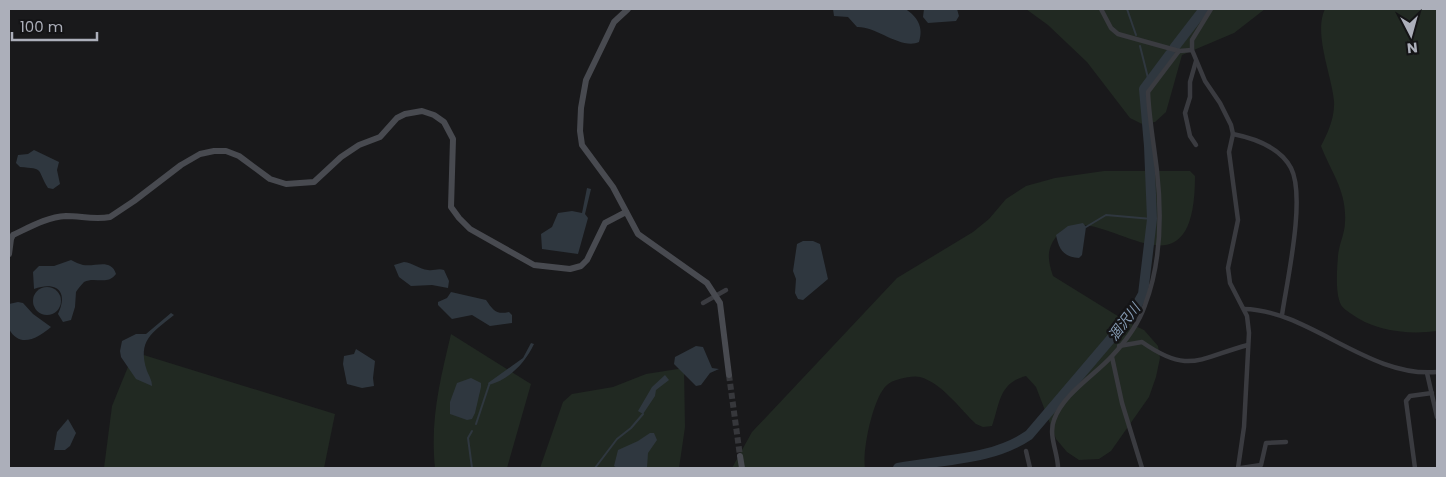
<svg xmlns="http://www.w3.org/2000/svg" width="1446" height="477" font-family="Poppins,'Noto Sans JP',sans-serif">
<rect width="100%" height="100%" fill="#19191b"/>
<g fill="#212922">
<path d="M1026 9H1265L1234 33 1182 55 1166 112 1155 122 1142 124 1130 118 1087 62 1048 25Z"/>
<path d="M1325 9H1437V331C1408 335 1374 331 1350 313 1347 311 1343 308 1341 305 1335 293 1337 269 1338 256 1339 244 1345 233 1345 222 1347 191 1331 172 1321 146 1328 133 1335 117 1334 101 1332 76 1313 33 1325 9Z"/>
<path d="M1104 171H1190L1195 176C1195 320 1092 187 1056 237 1046 250 1048 261 1053 276L1129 323 1144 330 1158 346 1160 358 1156 377 1149 397 1111 451 1099 459 1079 460 1067 452 1056 439 1036 387 1026 376C999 383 1000 403 992 426L983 427 976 424C960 409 942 383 920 377 913 375 893 379 887 385 873 397 862 451 865 468H732L752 432 897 278 973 232 989 219 1006 199 1026 186 1055 178Z"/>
<path d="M451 334 531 384 507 468H435C430 419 440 381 451 334Z"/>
<path d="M134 352 335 414 324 468H104L112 406Z"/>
<path d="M684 368 685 427 679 468H540L563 402 572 394 613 387 646 374Z"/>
</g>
<g fill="#2f373f">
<path d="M833 9H905C917 16 924 27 919 42 901 50 876 26 857 27L848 17 834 16Z"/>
<path d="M924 9H957L959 16 956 21 928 23 923 17Z"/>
<path d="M34 150 59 162 57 170 60 184 53 189 48 188C36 168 45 169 20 167L16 163 18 155 28 154Z"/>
<path d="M587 188 591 189 585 214 588 218 578 254 542 249 541 234 552 227 558 213 572 211 582 213Z"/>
<path d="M1083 223 1086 227 1082 255 1079 258C1063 257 1059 249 1056 235L1068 226Z"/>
<path d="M803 241H813L820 244 828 279 803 300 798 299 795 293 796 279 793 271 797 244Z"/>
<path d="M71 260C75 262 79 264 83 265 96 267 111 258 116 274 107 286 95 276 84 282 81 285 78 289 76 292L75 307 71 320 63 322 58 314C69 291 56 281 34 289L33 272 39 266H54Z"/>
<path d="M404 262C413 263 419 269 428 270 434 271 438 268 444 270L449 281 448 288 432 285 411 286 399 277 394 265Z"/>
<circle cx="47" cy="301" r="14"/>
<path d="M451 292 486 300C493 310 496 315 509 312L512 315V323L490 326 472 315 452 319 438 305V302L447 298Z"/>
<path d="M18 302 23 303 33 314 51 327C38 338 20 349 9 329V304Z"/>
<path d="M171 313 174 315C152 333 137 340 147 371 149 376 152 380 152 386L136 379 121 357 120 351 122 341 136 334H146Z"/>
<path d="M531 343 534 344C525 363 510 379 489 385L488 383 523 358Z"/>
<path d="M696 346 703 347 712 368 719 369 710 373 701 385 696 386 674 364 675 357Z"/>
<path d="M356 349 375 361 373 378 374 386 362 388 347 384 343 364 344 356 354 354Z"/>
<path d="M665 375 669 380 656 390 655 396 643 414 638 411 652 387Z"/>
<path d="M471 378 481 383V387L475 413 472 419 467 420 450 414V402L457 383Z"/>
<path d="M68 419 76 433 70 446 65 450H54L57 432Z"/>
<path d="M650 433H654L657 440 648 453 647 468H617L614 466 618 450 638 441Z"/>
</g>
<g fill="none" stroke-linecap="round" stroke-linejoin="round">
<g stroke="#2f373f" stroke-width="2">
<path d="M1127 9 1136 35"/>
<path d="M1140 46 1149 82"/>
<path d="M1086 227 1106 215 1152 219"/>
<path d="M476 424 489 385"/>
<path d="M472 431 468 438 472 468"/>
<path d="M595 468 617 439 631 428 643 414"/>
</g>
<g stroke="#2f373f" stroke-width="10">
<path d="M1174 48 1204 9"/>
<path d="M898 468C942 459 991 461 1029 435L1132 314 1143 294 1152 219 1149 146 1144 89 1170 54"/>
</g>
<path stroke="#36373b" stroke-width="6" stroke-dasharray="6 3" stroke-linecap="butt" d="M729 375 740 456"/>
<g stroke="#3a3b40" stroke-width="4.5">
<path d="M1101 9 1111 28 1118 34 1179 51 1192 50"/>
<path d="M1211 9 1192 40V50L1205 81 1220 103 1231 125 1233 134 1229 152 1238 220 1228 268 1230 283 1247 316 1249 333 1244 427 1238 468"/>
<path d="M1196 61 1190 82V97L1185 113 1190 136 1196 145"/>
<path d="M1233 134C1253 138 1280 147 1291 168 1306 197 1287 281 1282 315"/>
<path d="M703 303 726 290"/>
<path d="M1244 309C1309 310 1368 378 1437 372"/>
<path d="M1119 346 1142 342C1189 375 1199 358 1248 345"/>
<path d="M1112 357 1122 403 1142 468"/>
<path d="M1427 373 1437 417"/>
<path d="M1026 451 1030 468"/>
<path d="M1058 468C1058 453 1048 435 1054 420 1063 394 1095 375 1112 356 1125 342 1139 323 1145 305 1161 263 1162 216 1157 171 1154 145 1149 118 1148 92L1179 51"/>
<path d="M1241 468 1261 465 1266 443 1286 442"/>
<path d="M1415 468 1406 401 1410 396 1432 393"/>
</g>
<g stroke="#484a50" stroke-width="6">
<path d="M628 9 614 22 586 80 581 108 580 131 582 145 613 187 638 234 707 283 720 303 729 375"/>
<path d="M9 254 11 239 13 235C30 227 47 217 66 216 81 216 94 220 110 217L134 201 181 165 200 154 214 151H226L239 156 270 179 286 184 314 182 341 157 359 145 380 137 397 118 405 114 422 111 434 115 444 122 453 139 451 207 459 218 470 229 534 265 570 269 581 266 587 260 605 223 626 212"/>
<path d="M740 456 742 468"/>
</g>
</g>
<g text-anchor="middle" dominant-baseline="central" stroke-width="5" stroke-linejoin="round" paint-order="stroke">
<g font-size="14" font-style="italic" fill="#859bb3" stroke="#141416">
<text transform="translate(1124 322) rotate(-53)">涸沢川</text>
</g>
</g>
<rect width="1446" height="477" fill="none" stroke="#acafba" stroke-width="20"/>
<g transform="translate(1411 35) rotate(174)" stroke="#141416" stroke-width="4" paint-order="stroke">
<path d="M0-4L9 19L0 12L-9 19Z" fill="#acafba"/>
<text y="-8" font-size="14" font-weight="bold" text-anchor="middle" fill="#acafba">N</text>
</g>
<path d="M12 32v8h85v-8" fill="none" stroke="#acafba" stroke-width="2.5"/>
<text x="20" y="32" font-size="15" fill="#acafba" stroke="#141416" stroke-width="4" paint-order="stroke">100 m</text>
</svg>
